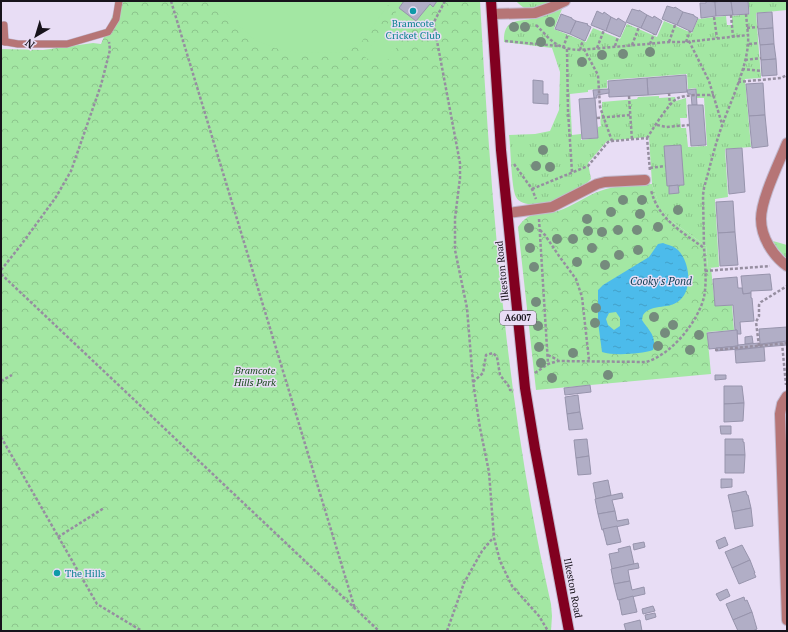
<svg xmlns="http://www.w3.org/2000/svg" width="788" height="632" font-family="'PT Serif',serif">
<defs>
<pattern id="grass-tufts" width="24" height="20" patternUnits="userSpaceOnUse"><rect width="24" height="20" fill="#a3e7a3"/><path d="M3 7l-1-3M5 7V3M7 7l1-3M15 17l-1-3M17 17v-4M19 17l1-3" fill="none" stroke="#8cc58c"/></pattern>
<pattern id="park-crowns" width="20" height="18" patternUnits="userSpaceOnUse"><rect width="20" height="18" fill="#a3e7a3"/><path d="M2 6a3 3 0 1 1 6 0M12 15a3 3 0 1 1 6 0" fill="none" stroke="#8cc58c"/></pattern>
<pattern id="water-ripples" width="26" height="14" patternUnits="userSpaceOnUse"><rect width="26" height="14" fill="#4cbbeb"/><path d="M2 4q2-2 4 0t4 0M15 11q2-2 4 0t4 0" fill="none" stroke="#42a0c9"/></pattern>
</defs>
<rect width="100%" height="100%" fill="#e8ddf5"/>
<g fill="url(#grass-tufts)" fill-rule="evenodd">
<path d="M516 1H553C546 5 531 12 524 8 521 6 518 3 516 1Z"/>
<path d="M748 1H787V10L756 13 761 78 745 79 751 147 725 149 728 197 715 199 719 267 708 268 706 246 670 220 660 208 652 184 649 137 607 141 588 163 591 179 587 183C576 189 566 197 554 201 544 204 522 208 516 197 511 186 511 149 509 135L535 134 550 131 559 110 560 72 552 48 504 42C503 17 519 22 537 18 545 16 554 12 562 9L554 29 586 42 593 28 620 39 627 24 657 37 664 21 692 33 698 19 726 16 727 25H732V16L750 14ZM687 74 688 89 696 88 697 98H704L707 146 688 147 686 128H681L680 118H687L686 98 676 101 675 97 659 98V96L638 97 637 99 602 102C603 111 599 117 601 126L598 127V138L581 140V134L572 135 570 94 588 92V90L607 88V80Z"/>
<path d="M773 241 787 245V259L777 248Z"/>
</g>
<g fill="url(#park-crowns)">
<path d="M115 1H480C491 203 506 406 551 604L552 616 551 631H1V49L43 50 93 43 101 44 114 12Z"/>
<path d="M652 184 660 207 670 220 706 246 708 268H711L715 306 732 305 734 330 707 332 711 374 536 390 518 227C531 209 540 216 558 211 573 206 586 196 600 191 616 185 635 185 652 184Z"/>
</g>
<g fill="#a3e7a3">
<path d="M212 1H391L360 44 343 52 300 53 275 48 255 40Z"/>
<path d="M399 8 416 21 381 69 364 56Z"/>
</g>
<path fill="url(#water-ripples)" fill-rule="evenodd" d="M663 243C668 245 674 246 678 250 689 261 693 287 681 299 670 311 653 302 643 315L642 320C649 331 657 336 653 350 641 354 614 356 602 352L598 322V290L603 285 649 257 658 244ZM616 312 620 318V326L614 330 608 325 606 319 609 313Z"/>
<g fill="#b1aec6" stroke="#9794ac">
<path d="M404 1H437L433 7 430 4 416 21 399 8Z"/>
<path d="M706 1 715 2 716 16 701 18 700 3H706Z"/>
<path d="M722 1H731L733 15 716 16 715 2Z"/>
<path d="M731 1H748L749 14 733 15Z"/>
<path d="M667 6 674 8 675 7 683 12 677 25 662 19Z"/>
<path d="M632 9 639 11V10L647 15 641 28 626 22Z"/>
<path d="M597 11 603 14 604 12 611 17 606 31 591 25Z"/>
<path d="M683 12 694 15V16L698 18 692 32 677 25Z"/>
<path d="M772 12 773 28 758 29 757 13Z"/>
<path d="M561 14 572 18V19L576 21 570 34 555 29Z"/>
<path d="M647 15 653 18 654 16 662 21 656 35 641 28Z"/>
<path d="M611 17 617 20 618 18 626 23 620 37 606 31Z"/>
<path d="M576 21 588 24 587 25 591 27 585 41 570 34Z"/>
<path d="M773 28 774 44 760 45 758 29Z"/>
<path d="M774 44 776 59 761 60 760 45Z"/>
<path d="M776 59 777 75 762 76 761 60Z"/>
<path d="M686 75 687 92 648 95 647 78Z"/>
<path d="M647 78 648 95 609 97 608 81Z"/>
<path d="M533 80 543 81V94H548V104L533 103Z"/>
<path d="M763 83 765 115 749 116 746 84Z"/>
<path d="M609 89V93L597 95V98H594L593 90Z"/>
<path d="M696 89 697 105H692L691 94H688L687 90Z"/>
<path d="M595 98 598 138 582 139 579 99Z"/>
<path d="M688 105H703L706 145 691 146Z"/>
<path d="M765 115 768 146 752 148 749 116Z"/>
<path d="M681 145 684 185 667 186 664 146Z"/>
<path d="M742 148 745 192 729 194 726 149Z"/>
<path d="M678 185 679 193 669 194V186Z"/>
<path d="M733 201 735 232 718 233 716 202Z"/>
<path d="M735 232 738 265 720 266 718 233Z"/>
<path d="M770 274 772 290 751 291V293L743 294 741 276Z"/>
<path d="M737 277 738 288H742L743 294 751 293V298H752L754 321 740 322 741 334H737V330H735L733 305 715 306 713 279Z"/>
<path d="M787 327V341L760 344 759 329Z"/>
<path d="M737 330 738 346 709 349 707 333Z"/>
<path d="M752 336 753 343 745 344V337Z"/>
<path d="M787 341V345L716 351V348L738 346V345L759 343V345Z"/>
<path d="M764 347 765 361 736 363 735 350Z"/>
<path d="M715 375H726V379L715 380Z"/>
<path d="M590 385 591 392 565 395 564 388Z"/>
<path d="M724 386H742L744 403 724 404Z"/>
<path d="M578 395 580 412 567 414 565 397Z"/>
<path d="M744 403 743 421 724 422V404Z"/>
<path d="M580 412 583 429 569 430 567 414Z"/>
<path d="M720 426H731V434H721Z"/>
<path d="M587 439 589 456 576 458 574 440Z"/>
<path d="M725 439H743V442H744L745 455H725Z"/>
<path d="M725 455H745L744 473H725Z"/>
<path d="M589 456 591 474 578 475 576 458Z"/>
<path d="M721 479H732V487L721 488Z"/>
<path d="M608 480 611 495 596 499 593 483Z"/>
<path d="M746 491 747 495H748L751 508 732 512 728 495Z"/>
<path d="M622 493 623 498 612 500 615 511 598 514 595 499Z"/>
<path d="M751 508 753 526 735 529 732 512Z"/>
<path d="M615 511 617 521 628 519 629 524 602 530 598 514Z"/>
<path d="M617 526 621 542 607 545 603 529Z"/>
<path d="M725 537 728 545 719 549 716 541Z"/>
<path d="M644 542 645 547 634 550 633 544Z"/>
<path d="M742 545 750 560 732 568 725 552Z"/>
<path d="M630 546 634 564 612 569 609 554 619 552 618 549Z"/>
<path d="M750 560 755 573H754L756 577 739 584 732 568Z"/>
<path d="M638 563 639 568 628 570 630 581 614 584 611 569Z"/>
<path d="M630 581 632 590 644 587 645 594 618 600 614 584Z"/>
<path d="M727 589 730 596 720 601 716 594Z"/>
<path d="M633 596 637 612 622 615 619 600Z"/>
<path d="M744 597 745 601 747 600 752 612 733 620 726 604Z"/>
<path d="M653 606 655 611 643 614 642 609Z"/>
<path d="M752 612 757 629 753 631H738L733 620Z"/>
<path d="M655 613 656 617 646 620 645 615Z"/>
<path d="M640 620 642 631H626L624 624Z"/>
</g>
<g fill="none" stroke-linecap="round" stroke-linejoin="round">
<defs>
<g id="service">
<path d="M4 25 5 42"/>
<path d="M1 41 18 44H67L108 32 116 19 119 1"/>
</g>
<g id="minor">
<path d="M492 14 535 13 552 7 565 1"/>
<path d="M787 143C779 163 761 199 761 219 761 237 773 256 787 266"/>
<path d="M508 213 552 207 597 184 605 182 645 180"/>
<path d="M787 396 782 404 780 414 787 620"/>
</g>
<path id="primary" d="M491 1 501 150 525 388 535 449 569 631"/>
</defs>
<use href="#service" stroke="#c2b9ce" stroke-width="8"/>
<use href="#minor" stroke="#c2b9ce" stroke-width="12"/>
<use href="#primary" stroke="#c2b9ce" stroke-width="12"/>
<g stroke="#968ea0" stroke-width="2.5" stroke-dasharray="3 2" stroke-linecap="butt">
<path d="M171 1 355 609"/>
<path d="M445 1 435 20 434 25 460 163V178L455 218V250L467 308 473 382 480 428 489 472 494 538 500 561 512 586 539 616 548 631"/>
<path d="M746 14 748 35"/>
<path d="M731 15 733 37"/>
<path d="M714 17 717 38"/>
<path d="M536 25C552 41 556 49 580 50L669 42H686L748 35C750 61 732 98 723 123 715 144 710 167 704 188L703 195 704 247"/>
<path d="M747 28 758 27"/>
<path d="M505 41 558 46"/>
<path d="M689 41 709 81 722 124"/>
<path d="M669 42 675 25"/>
<path d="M686 42 690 31"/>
<path d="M650 44 654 34"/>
<path d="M749 44 759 43"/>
<path d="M632 45 639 27"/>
<path d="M615 46 618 37"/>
<path d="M563 48 568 34"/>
<path d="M597 48 604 30"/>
<path d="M567 49 568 111 572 172"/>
<path d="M584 49 598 75 600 107 612 141"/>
<path d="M580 50 583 40"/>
<path d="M745 60 761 58"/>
<path d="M742 69 762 71"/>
<path d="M738 82 781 78 787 75"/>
<path d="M669 93 670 105"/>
<path d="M629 96 632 140"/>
<path d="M597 118 631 115"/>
<path d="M657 125 666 127 689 125"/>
<path d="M647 138C653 129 669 102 678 98 689 94 703 95 714 95"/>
<path d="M514 164 532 189 536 199"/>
<path d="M650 168 665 166"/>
<path d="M532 189 588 166 608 142 612 141 647 138 650 171"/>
<path d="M539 219 548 364"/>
<path d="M540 230 545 235 559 256 576 279 582 297 589 360"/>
<path d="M1 270 21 245 56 197 71 171 101 85 110 50 109 42"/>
<path d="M705 271 770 266"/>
<path d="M1 274 379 631"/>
<path d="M782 343 786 385"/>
<path d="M759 346 756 322 759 316V305L761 302 787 286"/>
<path d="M715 350 787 343"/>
<path d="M548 355 558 360"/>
<path d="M535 373 548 364 558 361 646 362C671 355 698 322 704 297 707 282 705 264 704 248 681 231 658 219 651 190"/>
<path d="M1 381 12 375"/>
<path d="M473 382 483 373 486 355 493 353 497 357 500 375 510 388V390H514"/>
<path d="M1 437 97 604 142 631"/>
<path d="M58 537 104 508"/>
<path d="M447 631 464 583 482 551 493 538"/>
</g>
<use href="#service" stroke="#b67576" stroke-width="7"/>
<use href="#minor" stroke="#b67576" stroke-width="10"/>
<use href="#primary" stroke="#810020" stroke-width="10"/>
</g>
<g fill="#758b7d">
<circle cx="550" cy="22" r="5"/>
<circle cx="514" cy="27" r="5"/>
<circle cx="525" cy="27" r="5"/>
<circle cx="541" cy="42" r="5"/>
<circle cx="650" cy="52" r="5"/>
<circle cx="623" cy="54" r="5"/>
<circle cx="602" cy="55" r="5"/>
<circle cx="582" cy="62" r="5"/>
<circle cx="543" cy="150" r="5"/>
<circle cx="536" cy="166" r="5"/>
<circle cx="550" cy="167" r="5"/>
<circle cx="623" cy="200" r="5"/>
<circle cx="642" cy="200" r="5"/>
<circle cx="678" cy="210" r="5"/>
<circle cx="611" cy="212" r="5"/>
<circle cx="640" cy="214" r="5"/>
<circle cx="587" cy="219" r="5"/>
<circle cx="658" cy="227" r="5"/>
<circle cx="529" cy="228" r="5"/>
<circle cx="618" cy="230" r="5"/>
<circle cx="637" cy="230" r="5"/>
<circle cx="588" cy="231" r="5"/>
<circle cx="602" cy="232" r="5"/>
<circle cx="557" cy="239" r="5"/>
<circle cx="573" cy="239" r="5"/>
<circle cx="530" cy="248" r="5"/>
<circle cx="592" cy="248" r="5"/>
<circle cx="638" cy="250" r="5"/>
<circle cx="619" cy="255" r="5"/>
<circle cx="577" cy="262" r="5"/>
<circle cx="605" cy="265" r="5"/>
<circle cx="534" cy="267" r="5"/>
<circle cx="536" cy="302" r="5"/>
<circle cx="596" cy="308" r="5"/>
<circle cx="654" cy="317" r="5"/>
<circle cx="595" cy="323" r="5"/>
<circle cx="673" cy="325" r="5"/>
<circle cx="538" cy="326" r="5"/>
<circle cx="665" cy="333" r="5"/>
<circle cx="699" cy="335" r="5"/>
<circle cx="658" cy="346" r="5"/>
<circle cx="539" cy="347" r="5"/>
<circle cx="690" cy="350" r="5"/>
<circle cx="573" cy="353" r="5"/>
<circle cx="541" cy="363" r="5"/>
<circle cx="608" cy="375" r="5"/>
<circle cx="552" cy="378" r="5"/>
</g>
<g fill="#0f9aa8" stroke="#e8ddf5" stroke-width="1.5">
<circle cx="413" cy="11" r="4"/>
<circle cx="57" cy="573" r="4"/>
</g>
<g text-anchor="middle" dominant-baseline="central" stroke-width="3" stroke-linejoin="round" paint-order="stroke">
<rect fill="#e8ddf5" stroke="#56505c" stroke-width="1" x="500" y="311" width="36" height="14" rx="3"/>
<g font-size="9" font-weight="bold" fill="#17131b">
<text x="518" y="318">A6007</text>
</g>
<g font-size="10" fill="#0d838f" stroke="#e8ddf5">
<text x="413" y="23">Bramcote<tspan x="413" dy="12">Cricket Club</tspan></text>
<text x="65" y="573" text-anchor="start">The Hills</text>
</g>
<g font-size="10" fill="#17131b" stroke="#e8ddf5">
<text transform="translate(502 271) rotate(-96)">Ilkeston Road</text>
<text transform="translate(573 588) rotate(79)">Ilkeston Road</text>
</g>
<g font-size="10" font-style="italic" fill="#17481a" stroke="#e8ddf5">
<text x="255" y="370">Bramcote<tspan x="255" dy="12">Hills Park</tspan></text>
</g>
<g font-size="11" font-style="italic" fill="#114054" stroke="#e8ddf5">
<text x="661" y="281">Cooky's Pond</text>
</g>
</g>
<rect width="788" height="632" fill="none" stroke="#17131b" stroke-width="4"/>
<g transform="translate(36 36) rotate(218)" stroke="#e8ddf5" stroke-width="3" paint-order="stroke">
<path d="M0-3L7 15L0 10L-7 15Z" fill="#17131b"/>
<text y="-6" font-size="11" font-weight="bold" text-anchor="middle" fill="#17131b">N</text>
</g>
</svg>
